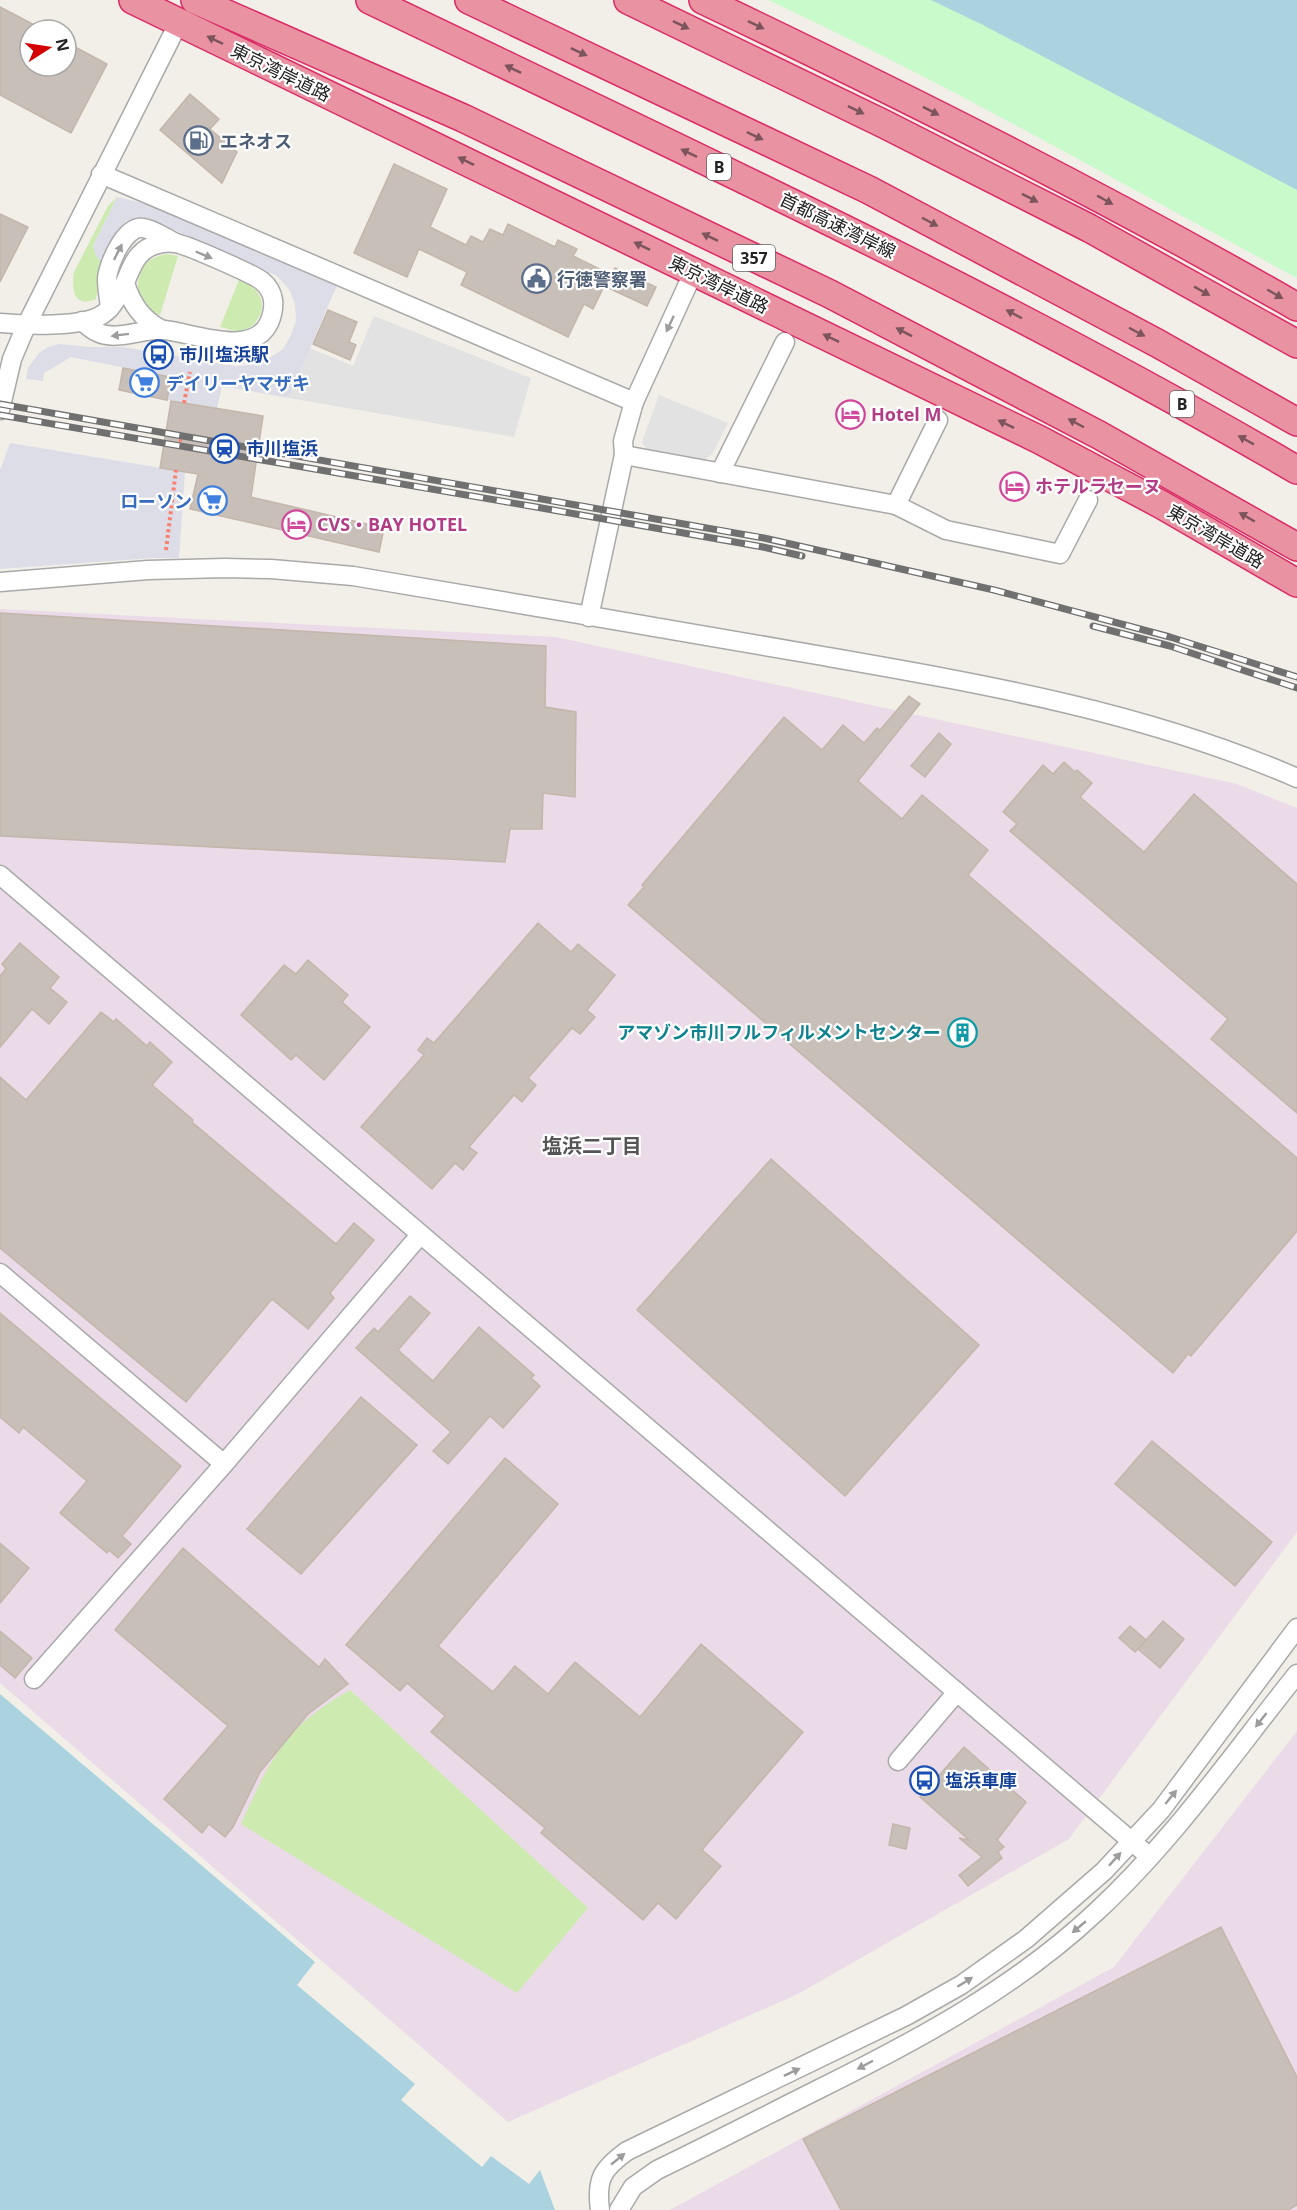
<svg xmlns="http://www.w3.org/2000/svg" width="1297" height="2210" font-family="'Open Sans','Noto Sans JP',sans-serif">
<rect width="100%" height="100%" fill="#f2efe9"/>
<g fill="#ebdbe8">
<path d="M0 609 556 637 1237 784 1297 808V1532L1069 1839 796 1995 508 2122 0 1683Z"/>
<path d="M1297 1731V2210H670L1114 1967Z"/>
</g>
<g fill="#cdebb0">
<path d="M117 197 93 246 102 263 96 299C74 309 71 289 74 272L108 206Z"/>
<path d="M168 254 178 256 160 315C128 302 131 257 168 254Z"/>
<path d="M239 280C246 283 254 286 258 293 268 308 257 330 238 331 232 331 226 328 220 327Z"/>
<path d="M350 1690 588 1908 517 1993 241 1824C259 1783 278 1740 315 1713 326 1704 338 1697 350 1690Z"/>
</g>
<path fill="#c8facc" d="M768 0H1297V278C1122 184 948 84 768 0Z"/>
<g fill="#e2e2e2">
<path d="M374 316 531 378 514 437 289 398 310 348 353 366Z"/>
<path d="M659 395 728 423 712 454 700 463 648 452 642 442Z"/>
</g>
<g fill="#dddde8">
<path d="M117 197 146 204 337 285 289 398 222 386 217 408 167 400 171 377 71 357 44 373 43 381 26 379 28 368 39 353 48 347 59 344 91 347H123L235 366 251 365 268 359 283 349 291 335 296 321 295 304 289 289 277 276 147 218H136L126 221 118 230 102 263 96 256 93 246Z"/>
<path d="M10 443 185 472 179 558H153L0 569V470Z"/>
</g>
<g fill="#aad3df">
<path d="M931 0H1297V190L983 25Z"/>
<path d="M0 1694 315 1962 297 1985 415 2084 401 2100 482 2167 491 2156 529 2184 540 2170 555 2210H0Z"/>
</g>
<g fill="#c7bfb8" stroke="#c4b6ab" stroke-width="1.5">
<path d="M0 7 44 30H30V66H66V42L107 64 71 133 0 95Z"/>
<path d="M190 94 219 119 210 129 237 152 222 183 160 130Z"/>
<path d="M394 164 447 189 430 227 466 245 471 236 483 242 490 229 503 235 508 224 555 247 558 240 577 249 573 256 610 274 593 309 584 304 568 337 461 285 467 272 419 249 407 277 354 253Z"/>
<path d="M0 214 28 227 0 282Z"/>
<path d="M615 268 656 287 647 306 606 287Z"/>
<path d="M328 310 357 322 349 342 356 345 350 360 313 344Z"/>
<path d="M123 368 171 377 167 400 119 390Z"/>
<path d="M171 401 263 416 251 497 384 528 379 552 190 509 198 474 160 468Z"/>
<path d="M0 613 546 646 545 707 576 712 575 797 543 793 542 829H510L505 862 0 836Z"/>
<path d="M909 696 920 704 858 781 902 819 922 795 988 850 968 875 1297 1158V1231L1191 1356 1188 1354 1173 1373 628 905 644 887 642 885 784 717 822 750 843 725 864 743 877 728 880 730Z"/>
<path d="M939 733 951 744 925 777 911 766Z"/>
<path d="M1064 762 1075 772 1077 770 1092 783 1080 797 1144 852 1194 794 1297 884V1113L1211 1039 1228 1019 1010 831 1017 824 1003 812 1043 765 1053 774Z"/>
<path d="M538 923 571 952 578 944 615 975 587 1010 595 1017 580 1034 572 1028 528 1078 536 1085 522 1102 514 1095 469 1147 477 1153 463 1170 455 1163 432 1189 361 1127 424 1055 418 1050 427 1038 434 1043Z"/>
<path d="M20 943 59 977 50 988 67 1002 49 1024 32 1009 0 1047V976L6 969 2 964Z"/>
<path d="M308 960 348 995 342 1002 370 1027 324 1080 296 1055 291 1060 241 1015 284 965 296 974Z"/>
<path d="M101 1012 114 1022 116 1019 147 1046 150 1042 172 1062 152 1085 193 1120 192 1122 336 1244 354 1223 374 1240 330 1293 334 1298 308 1329 272 1299 186 1402 0 1248V1077L26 1100Z"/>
<path d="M771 1159 979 1345 845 1496 637 1310Z"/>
<path d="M410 1296 430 1313 398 1350 433 1381 479 1327 534 1375 531 1378 540 1386 503 1428 490 1416 448 1464 433 1451 451 1432 356 1348 374 1328 378 1332Z"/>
<path d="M0 1313 181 1466 122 1536 131 1544 118 1558 109 1550 107 1553 60 1513 87 1481 23 1427 19 1433 0 1417Z"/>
<path d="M361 1397 417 1445 301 1574 247 1529Z"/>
<path d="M1152 1441 1272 1542 1235 1586 1115 1484Z"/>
<path d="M505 1458 558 1504 438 1646 493 1692 515 1666 548 1694 575 1662 640 1717 701 1644 803 1732 702 1850 721 1866 676 1919 658 1903 643 1920 541 1833 545 1828 431 1732 445 1716 407 1683 400 1691 346 1645Z"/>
<path d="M0 1543 29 1568 0 1603Z"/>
<path d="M183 1548 319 1667 325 1659 348 1684 308 1714 260 1772 233 1827 225 1837 209 1824 202 1833 164 1799 228 1726 115 1630Z"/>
<path d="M1163 1621 1184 1639 1160 1668 1138 1649Z"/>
<path d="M1130 1626 1146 1640 1135 1652 1119 1638Z"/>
<path d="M0 1631 32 1658 15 1678 0 1665Z"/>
<path d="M964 1747 1026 1802 997 1840 1004 1847 998 1852 1002 1858 968 1886 959 1875 982 1857 959 1838 969 1840 920 1797Z"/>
<path d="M893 1824 910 1828 906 1849 889 1845Z"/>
<path d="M1221 1927 1297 2077V2205L1288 2210H841L803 2139Z"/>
</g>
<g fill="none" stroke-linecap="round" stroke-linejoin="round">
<defs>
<g id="minor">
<path d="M101 174 634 402"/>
<path d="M125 283C132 305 142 319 162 330"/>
<path d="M110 308C109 298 107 288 107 279 108 264 125 225 143 228 153 229 165 238 174 242"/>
<path d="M0 323C23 325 84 328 103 314 113 307 119 295 124 285 131 269 135 253 152 246 159 243 168 242 175 243 185 244 253 274 262 281 268 286 272 293 273 300 274 308 272 316 269 323 252 358 194 333 164 330 143 328 117 342 97 332 92 330 87 325 82 321"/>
<path d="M0 410 12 359 26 326 179 22"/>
<path d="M624 455 896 505 946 530 1060 554 1088 500"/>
<path d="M720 473 785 342"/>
<path d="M896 505 938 420"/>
<path d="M0 582 148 570 225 568 271 569 353 576C510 602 666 629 823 656 983 684 1146 712 1297 778"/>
<path d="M589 617 624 455 623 441 634 402 694 271"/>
<path d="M0 875 1150 1857"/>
<path d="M0 1273 224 1464"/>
<path d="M34 1679 224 1464 420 1235"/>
<path d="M898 1761 957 1692"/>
<path d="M600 2210C596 2179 602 2169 627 2151L906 2016 961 1985 1026 1939 1104 1871 1161 1810 1297 1628"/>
<path d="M619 2210 633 2187 657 2170C711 2144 765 2116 819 2089 918 2040 1015 1988 1096 1912 1173 1841 1232 1755 1297 1674"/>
</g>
<g id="highway">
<path d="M133 0 1040 440 1162 505 1297 583"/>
<path d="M195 0 463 118 830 294 1099 435 1297 547"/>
<path d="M370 0C682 150 997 295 1297 470"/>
<path d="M469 0 869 190 1157 343 1297 422"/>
<path d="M628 0 884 124 1089 228 1297 344"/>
<path d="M703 0C904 96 1104 196 1297 307"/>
</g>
</defs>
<use href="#minor" stroke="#a9a9a9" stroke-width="21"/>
<use href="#highway" stroke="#dc2a67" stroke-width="30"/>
<g stroke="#fa8072" stroke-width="4" stroke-dasharray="3 3" stroke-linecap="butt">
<path d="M184 403 190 372"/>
<path d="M179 440 184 441"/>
<path d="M166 550 176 470"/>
</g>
<use href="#minor" stroke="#fff" stroke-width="18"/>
<use href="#highway" stroke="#e892a2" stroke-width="27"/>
<defs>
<g id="rail">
<path d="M0 404 764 538 994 590 1170 637 1297 677"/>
<path d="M0 415 536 507 763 547 802 556"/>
<path d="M1093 626 1170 646 1297 688"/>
</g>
</defs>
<use href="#rail" stroke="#707070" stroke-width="7"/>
<use href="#rail" stroke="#fff" stroke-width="4.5" stroke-dasharray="14" stroke-linecap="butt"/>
</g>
<defs><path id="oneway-solid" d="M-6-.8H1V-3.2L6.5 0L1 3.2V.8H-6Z" transform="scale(1.5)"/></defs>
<g fill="#7b545c">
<use href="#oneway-solid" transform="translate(681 25) rotate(26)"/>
<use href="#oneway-solid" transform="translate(756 25) rotate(26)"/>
<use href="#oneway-solid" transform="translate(215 40) rotate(-154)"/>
<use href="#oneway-solid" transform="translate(579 52) rotate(25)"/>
<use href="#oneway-solid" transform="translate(513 69) rotate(-154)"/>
<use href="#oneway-solid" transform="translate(856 110) rotate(26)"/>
<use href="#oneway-solid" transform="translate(931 111) rotate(27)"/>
<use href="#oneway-solid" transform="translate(755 136) rotate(25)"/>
<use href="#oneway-solid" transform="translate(689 153) rotate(-154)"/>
<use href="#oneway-solid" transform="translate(466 161) rotate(-154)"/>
<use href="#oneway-solid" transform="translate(1030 198) rotate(27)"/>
<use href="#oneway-solid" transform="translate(1105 200) rotate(29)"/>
<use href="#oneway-solid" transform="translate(930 222) rotate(28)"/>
<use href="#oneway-solid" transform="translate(710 237) rotate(-154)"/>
<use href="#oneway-solid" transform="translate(642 246) rotate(-154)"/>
<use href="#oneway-solid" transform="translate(1202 291) rotate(29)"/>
<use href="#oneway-solid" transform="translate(1275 294) rotate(30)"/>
<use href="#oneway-solid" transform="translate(1014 314) rotate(-152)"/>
<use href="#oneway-solid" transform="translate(904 332) rotate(-153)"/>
<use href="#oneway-solid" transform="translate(1137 332) rotate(28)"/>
<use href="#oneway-solid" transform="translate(831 338) rotate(-154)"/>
<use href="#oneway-solid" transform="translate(1076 423) rotate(-152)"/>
<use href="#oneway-solid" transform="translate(1006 424) rotate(-154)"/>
<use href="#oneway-solid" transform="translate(1246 440) rotate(-151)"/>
<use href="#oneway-solid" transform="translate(1247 517) rotate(-150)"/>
</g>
<g fill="#9c9c9c">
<use href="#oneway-solid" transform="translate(118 252) rotate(-63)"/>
<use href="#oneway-solid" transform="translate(204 255) rotate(23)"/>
<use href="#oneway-solid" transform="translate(670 324) rotate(115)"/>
<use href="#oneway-solid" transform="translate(120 335) rotate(173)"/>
<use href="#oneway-solid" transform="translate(1261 1720) rotate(128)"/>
<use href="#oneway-solid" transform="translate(1171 1797) rotate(-51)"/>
<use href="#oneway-solid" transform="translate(1115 1859) rotate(-48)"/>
<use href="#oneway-solid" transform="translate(1079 1927) rotate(140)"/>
<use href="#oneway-solid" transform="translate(965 1982) rotate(-32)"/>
<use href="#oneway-solid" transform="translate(865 2065) rotate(152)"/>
<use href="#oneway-solid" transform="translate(792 2072) rotate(-25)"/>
<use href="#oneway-solid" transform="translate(618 2159) rotate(-39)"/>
</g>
<defs>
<symbol id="fuel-ring" viewBox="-11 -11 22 22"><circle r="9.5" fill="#fff" stroke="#5c6f8a" stroke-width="1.5"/><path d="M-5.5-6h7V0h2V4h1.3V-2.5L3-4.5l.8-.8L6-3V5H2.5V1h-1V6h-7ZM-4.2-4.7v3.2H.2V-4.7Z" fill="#5c6f8a"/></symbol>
<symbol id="civic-ring" viewBox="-11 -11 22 22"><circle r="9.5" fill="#fff" stroke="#5c6f8a" stroke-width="1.5"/><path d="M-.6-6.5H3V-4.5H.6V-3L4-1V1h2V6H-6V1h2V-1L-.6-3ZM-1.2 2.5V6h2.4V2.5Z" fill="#5c6f8a"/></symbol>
<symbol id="bus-ring" viewBox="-11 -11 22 22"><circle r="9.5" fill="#fff" stroke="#1a4fb4" stroke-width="1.5"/><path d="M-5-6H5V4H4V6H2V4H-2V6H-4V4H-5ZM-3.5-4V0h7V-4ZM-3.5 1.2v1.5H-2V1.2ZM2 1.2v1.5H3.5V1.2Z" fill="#1a4fb4"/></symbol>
<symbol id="supermarket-ring" viewBox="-11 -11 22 22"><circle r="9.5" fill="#fff" stroke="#3f7fe0" stroke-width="1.5"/><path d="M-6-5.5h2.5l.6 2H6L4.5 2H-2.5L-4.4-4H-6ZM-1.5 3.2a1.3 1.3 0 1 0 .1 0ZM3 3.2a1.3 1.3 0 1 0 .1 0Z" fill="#3f7fe0"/></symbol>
<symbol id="hotel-ring" viewBox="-11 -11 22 22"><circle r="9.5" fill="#fff" stroke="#d1479c" stroke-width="1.5"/><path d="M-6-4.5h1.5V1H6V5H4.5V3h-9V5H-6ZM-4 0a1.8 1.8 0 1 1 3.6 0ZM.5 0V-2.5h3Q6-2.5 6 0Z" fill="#d1479c"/></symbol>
<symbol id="station-ring" viewBox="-11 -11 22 22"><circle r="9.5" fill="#fff" stroke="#1a4fb4" stroke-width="1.5"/><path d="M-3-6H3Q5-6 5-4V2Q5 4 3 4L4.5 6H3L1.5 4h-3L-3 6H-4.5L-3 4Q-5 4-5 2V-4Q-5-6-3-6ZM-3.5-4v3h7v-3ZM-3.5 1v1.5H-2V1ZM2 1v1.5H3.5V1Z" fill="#1a4fb4"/></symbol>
<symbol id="building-ring" viewBox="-11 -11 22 22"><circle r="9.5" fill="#fff" stroke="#0f9aa8" stroke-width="1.5"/><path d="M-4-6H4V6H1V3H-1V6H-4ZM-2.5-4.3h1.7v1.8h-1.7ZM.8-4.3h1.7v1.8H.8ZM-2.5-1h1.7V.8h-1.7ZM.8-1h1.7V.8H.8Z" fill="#0f9aa8"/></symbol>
</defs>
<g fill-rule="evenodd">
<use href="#fuel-ring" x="182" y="124" width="33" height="33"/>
<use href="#civic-ring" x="520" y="262" width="33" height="33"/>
<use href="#bus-ring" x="142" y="338" width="33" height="33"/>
<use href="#supermarket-ring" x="128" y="366" width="33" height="33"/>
<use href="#hotel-ring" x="834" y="398" width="33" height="33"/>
<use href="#station-ring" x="208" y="432" width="33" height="33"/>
<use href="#hotel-ring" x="998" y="470" width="33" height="33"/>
<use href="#supermarket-ring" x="196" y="484" width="33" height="33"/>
<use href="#hotel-ring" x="280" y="508" width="33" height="33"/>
<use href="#building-ring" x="946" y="1016" width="33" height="33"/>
<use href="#bus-ring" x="908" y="1764" width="33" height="33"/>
</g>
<g text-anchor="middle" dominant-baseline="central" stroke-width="4.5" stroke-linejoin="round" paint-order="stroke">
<g fill="#fff" stroke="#646464" stroke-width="1.5">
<rect x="707" y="154" width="24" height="26" rx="4.5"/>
<rect x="733" y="245" width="42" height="26" rx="4.5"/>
<rect x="1170" y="391" width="24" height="26" rx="4.5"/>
</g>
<g font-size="16" font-weight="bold" fill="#222">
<text x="719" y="167">B</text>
<text x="754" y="258">357</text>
<text x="1182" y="404">B</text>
</g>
<g font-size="18" fill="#222" stroke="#fff">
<text transform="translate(281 72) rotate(26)">東京湾岸道路</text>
<text transform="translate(838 225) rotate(26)">首都高速湾岸線</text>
<text transform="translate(719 284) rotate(26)">東京湾岸道路</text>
<text transform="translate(1216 536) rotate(30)">東京湾岸道路</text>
</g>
<g font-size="18" font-weight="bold" fill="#4e5e75" stroke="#fff" text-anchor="start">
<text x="220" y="141">エネオス</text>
<text x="557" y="279">行徳警察署</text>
</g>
<g font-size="18" font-weight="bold" fill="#164399" stroke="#fff" text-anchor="start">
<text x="179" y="354">市川塩浜駅</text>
<text x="246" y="448">市川塩浜</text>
<text x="945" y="1780">塩浜車庫</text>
</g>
<g font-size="18" font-weight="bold" fill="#366cbe" stroke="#fff" text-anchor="start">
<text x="166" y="383">デイリーヤマザキ</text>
<text x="192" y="501" text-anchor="end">ローソン</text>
</g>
<g font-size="18" font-weight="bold" fill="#b23c85" stroke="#fff" text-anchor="start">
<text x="871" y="414">Hotel M</text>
<text x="1035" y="486">ホテルラセーヌ</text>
<text x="317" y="524">CVS・BAY HOTEL</text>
</g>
<g font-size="18" font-weight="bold" fill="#0d838f" stroke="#fff" text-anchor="end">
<text x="941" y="1032">アマゾン市川フルフィルメントセンター</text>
</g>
<g font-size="20" font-weight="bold" fill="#555" stroke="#fff">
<text x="592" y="1145">塩浜二丁目</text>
</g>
</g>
<g transform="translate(48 48) rotate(78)"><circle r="28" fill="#ffffff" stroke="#a7a7a7" stroke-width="1.5"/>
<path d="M0-4.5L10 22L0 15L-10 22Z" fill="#d40000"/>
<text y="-9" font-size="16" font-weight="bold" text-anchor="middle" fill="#222222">N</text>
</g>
</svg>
